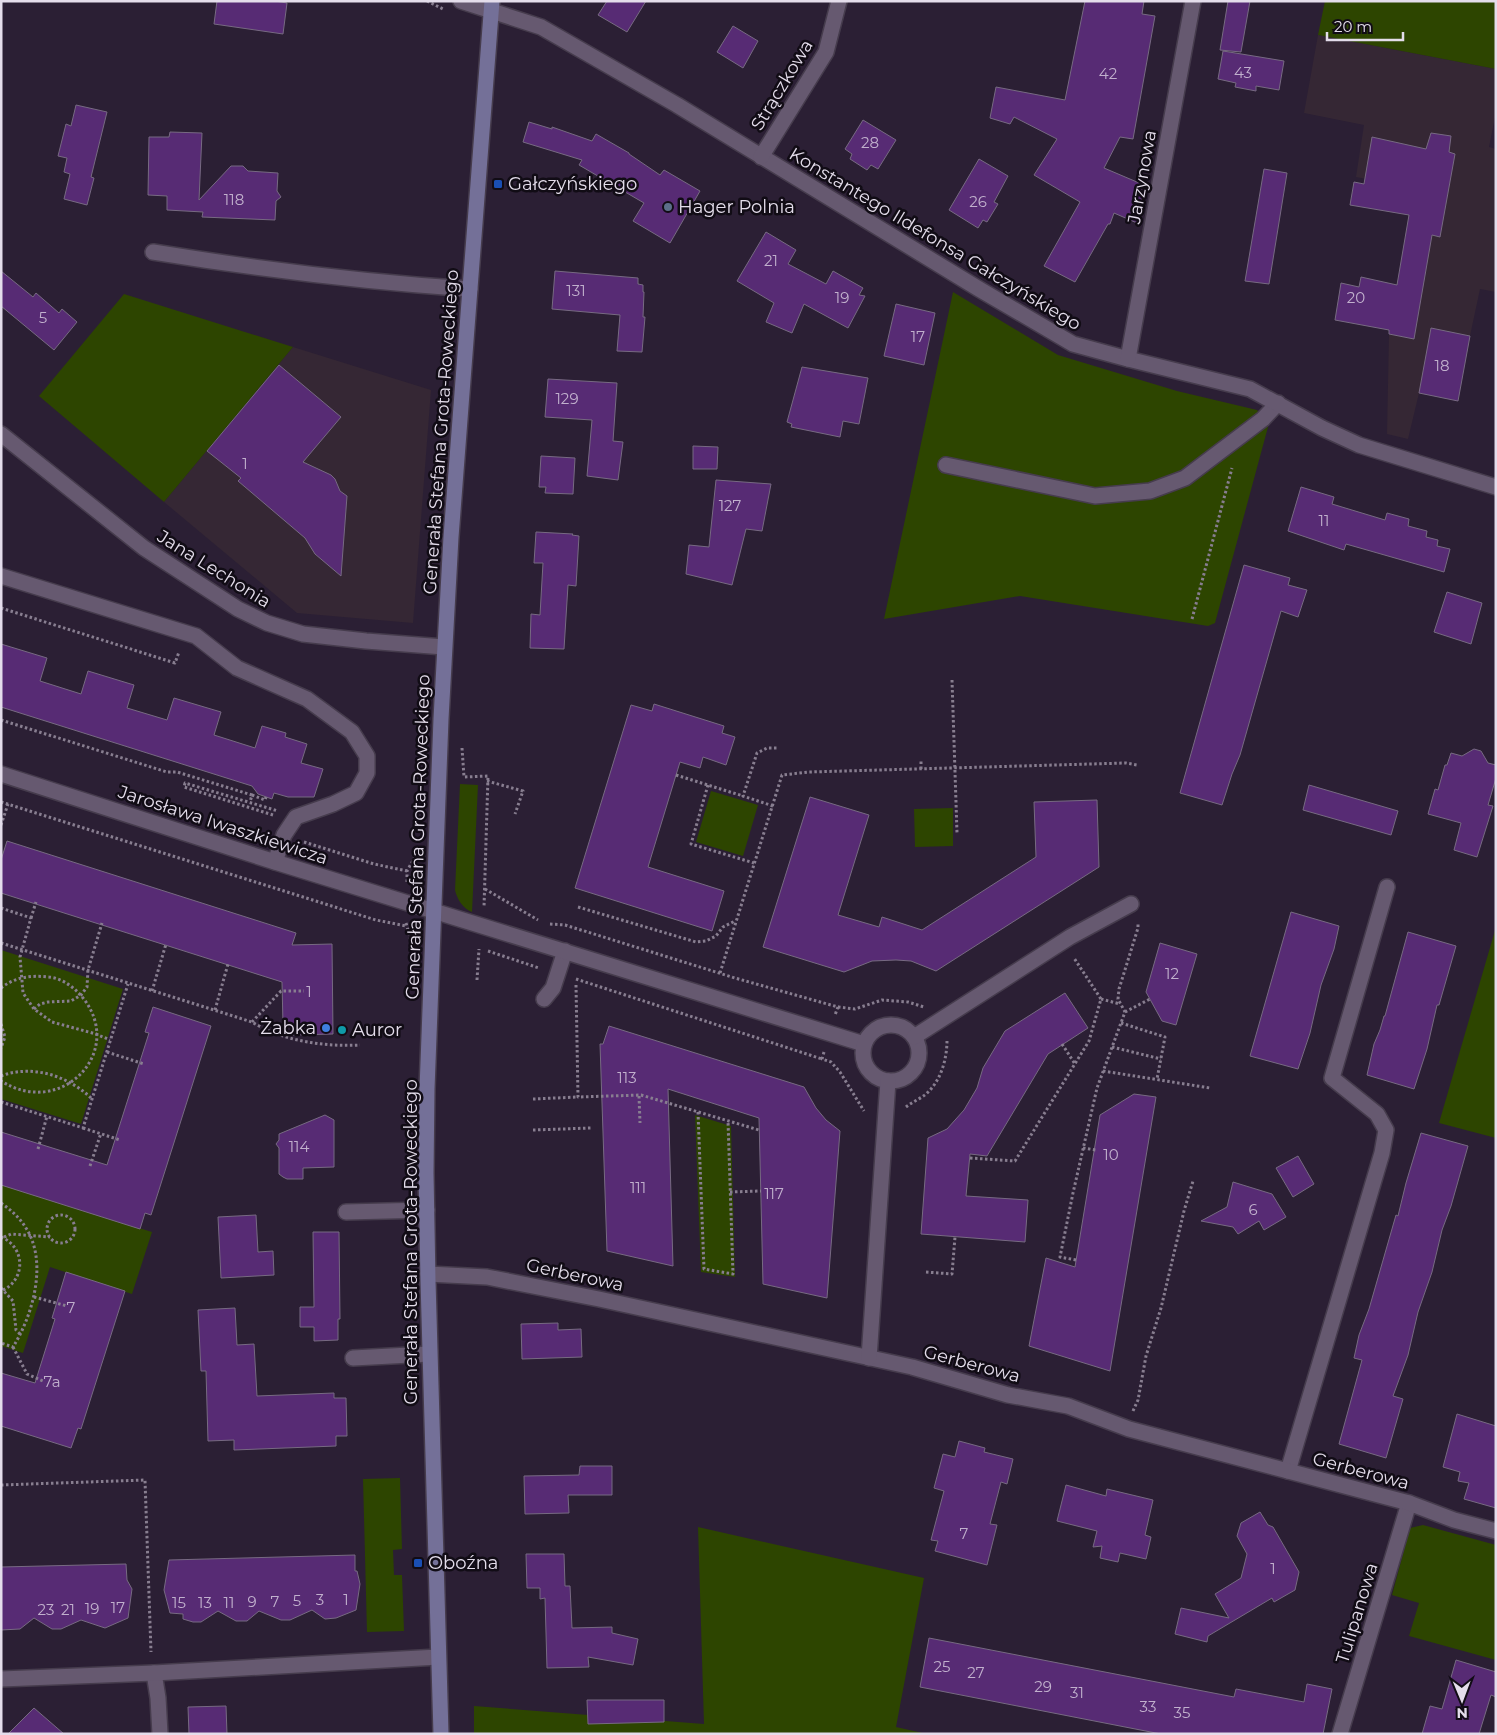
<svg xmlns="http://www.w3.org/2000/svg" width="1497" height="1735" font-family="Montserrat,sans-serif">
<rect width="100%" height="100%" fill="#2b1f34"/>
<g fill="#352734">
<path d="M1318 35 1496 69V112L1489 147 1496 149V292L1480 289 1470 336 1431 328 1419 393 1408 439 1387 434 1389 334 1414 188 1356 177 1364 125 1304 113Z"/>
<path d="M293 347 431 390 413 623 297 613 164 502Z"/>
</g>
<g fill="#2d4500">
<path d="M1325 1H1496V69L1318 35Z"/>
<path d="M953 292 1058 355 1177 391 1257 410 1268 427 1215 623 1208 626 1020 596 884 619Z"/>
<path d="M124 294 293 347 164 502 39 396Z"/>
<path d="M460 784 478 785 472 912C463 909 457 899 455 890Z"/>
<path d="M711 791 758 805 743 856 696 842Z"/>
<path d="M953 808V846L915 847 914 809Z"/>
<path d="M1496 927V1138L1439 1123Z"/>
<path d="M1 950 123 989 81 1124 1 1099Z"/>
<path d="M695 1115 731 1126 735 1277 701 1272Z"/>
<path d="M1 1185 152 1232 132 1294 50 1267 23 1353 1 1346Z"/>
<path d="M400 1478 402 1549 393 1550 394 1575H402L404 1631 367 1632 363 1479Z"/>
<path d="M1423 1525 1496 1545V1660L1409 1636 1419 1603 1392 1595 1410 1528Z"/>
<path d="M698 1527 924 1578 896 1727 927 1734H474V1706L704 1724Z"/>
</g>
<g fill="#572b74" stroke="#776a82">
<path d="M217 1H275L287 3 283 34 214 24Z"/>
<path d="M607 1H646L627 32 598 15Z"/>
<path d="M1085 1H1144L1142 14 1155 16 1133 139 1120 137 1104 168 1144 185 1137 223 1114 213 1110 224H1108L1075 282 1044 266 1080 202 1034 175 1057 139 1014 117 1010 124 990 118 996 87 1065 100Z"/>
<path d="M1228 1H1250L1241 52 1220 50Z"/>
<path d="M733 26 758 41 743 68 717 52Z"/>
<path d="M1223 51 1284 61 1279 90 1256 86V91L1235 87 1236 83 1218 79Z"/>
<path d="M76 105 107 112 91 177 94 178 87 205 64 199 70 174 64 172 67 158 58 156 66 124 71 126Z"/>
<path d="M863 120 896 140 878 169 871 165 867 170 850 159 852 154 845 149Z"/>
<path d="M529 122 552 129V127L592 141 596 134 629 153V154L660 175 664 170 700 191 670 243 633 221 644 203 579 165 582 160 523 142Z"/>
<path d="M170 132 202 133 199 200 231 166H243L248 171 278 173 277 191 281 197 276 201 275 220 202 217 203 212 167 210V196L148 195 149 137H169Z"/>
<path d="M1431 133 1451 136 1449 152 1455 154 1440 237 1432 235 1414 339 1389 334V330L1335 320 1341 283 1359 287 1361 277 1397 285 1409 215 1350 205 1354 182 1364 184 1372 137 1426 149Z"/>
<path d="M979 159 1008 176 994 202 998 204 987 222 983 220 978 228 949 210Z"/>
<path d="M1264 169 1287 173 1269 284 1245 281Z"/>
<path d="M766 232 796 250 788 264 826 284 833 271 863 288 859 295 865 296 848 328 804 304 792 333 766 322 774 303 737 281Z"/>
<path d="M1 271 33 297 36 293 59 313 62 309 77 322 54 350 1 306Z"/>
<path d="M555 271 638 278V284L643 285V292H644L643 317H645L642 352 617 351 620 315 552 309Z"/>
<path d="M896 304 935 313 924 365 884 356Z"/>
<path d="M1431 328 1470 336 1458 401 1419 393Z"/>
<path d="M279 365 341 417 303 462 331 475 335 479 340 491 347 496 341 576 315 554 305 538 238 481 241 478 207 451Z"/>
<path d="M802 367 868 378 859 424 843 421 840 437 791 427 792 424 787 422Z"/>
<path d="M548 379 617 383 613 441 623 442 618 480 587 476 592 420 545 417Z"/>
<path d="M693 446 718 447 717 469H693Z"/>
<path d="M541 456 575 458 573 494 545 493 546 487H539Z"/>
<path d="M716 480 771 484 762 531 746 529 732 585 686 574 689 545 709 547Z"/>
<path d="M1301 487 1334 497 1332 504 1385 520 1387 513 1409 519 1408 526 1427 531 1426 537 1438 540 1437 546 1450 549 1444 572 1346 544 1344 550 1288 531Z"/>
<path d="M536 532 573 534 572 535 579 536 576 586 568 585 564 649 530 648 531 614 540 615 543 563H534Z"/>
<path d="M1244 565 1290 578 1288 585 1307 590 1298 617 1281 611 1240 755 1232 774 1222 805 1180 793Z"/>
<path d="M1447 592 1482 603 1471 644 1434 632Z"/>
<path d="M1 644 47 658 40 681 81 694 88 671 134 685 127 708 167 720 174 698 221 712 214 735 255 748 262 726 286 733 285 737 307 744 301 763 323 769 314 797H288L274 793 272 799 258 794 252 786 1 707Z"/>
<path d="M654 704 724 726 722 733 735 737 726 765 703 757 700 768 680 762 648 867 724 891 712 931 575 888 631 705 652 711Z"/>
<path d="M1474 749 1481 751 1488 763 1496 765V778L1488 805 1493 806 1477 857 1454 850 1461 823 1428 814 1435 789 1438 790 1445 765H1447L1451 753 1462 756Z"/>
<path d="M1309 785 1398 811 1391 835 1303 810Z"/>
<path d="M810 797 869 815 838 915 879 927 882 917 922 930 1036 857 1034 802 1097 800 1099 867 936 971 911 961 896 960 872 961 844 972 763 947Z"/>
<path d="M7 841 296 933 292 945 332 944 333 1034 293 1035V1025H283L282 982 1 893V860Z"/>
<path d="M1291 912 1339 926 1334 949 1321 985 1310 1033 1298 1069 1250 1056Z"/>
<path d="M1408 932 1456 946 1439 1005H1437L1427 1049 1414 1089 1367 1075 1374 1044 1380 1030 1384 1016H1385Z"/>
<path d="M1160 943 1197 954 1176 1025 1162 1021 1146 992Z"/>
<path d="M1065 993 1088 1028 1048 1054 987 1156 970 1154 966 1196 1028 1200 1025 1242 921 1234 928 1138 947 1129 964 1110 977 1088 983 1068 1005 1031Z"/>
<path d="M153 1007 211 1026 151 1215 145 1213 140 1229 1 1185V1132L107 1165 149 1033 145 1032Z"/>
<path d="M609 1026 804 1087 816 1108 826 1120 840 1131 827 1298 763 1284 759 1118 668 1089 673 1266 607 1251 600 1044H603Z"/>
<path d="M1134 1094 1156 1097 1110 1371 1029 1346 1046 1258 1075 1267 1100 1115Z"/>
<path d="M325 1115 334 1120V1167L303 1168V1179H287L283 1177 279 1174V1148L276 1144 279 1140V1134Z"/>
<path d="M1421 1133 1468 1146 1451 1206 1442 1230 1432 1272 1418 1312 1408 1355 1393 1396 1403 1399 1386 1458 1339 1444 1362 1360 1354 1358 1359 1335 1369 1309 1396 1215 1398 1216 1406 1183Z"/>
<path d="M1298 1156 1314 1184 1293 1197 1276 1168Z"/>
<path d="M1233 1182 1272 1194 1286 1217 1264 1230 1259 1221 1238 1234 1233 1227 1201 1221 1227 1207Z"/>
<path d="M256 1215 258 1252 273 1251 274 1275 221 1278 218 1217Z"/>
<path d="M313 1232H339L340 1319H338V1340L314 1341V1327H300V1307H314Z"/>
<path d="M66 1272 125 1291 81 1429 78 1428 71 1448 1 1426V1373L35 1383 55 1319 52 1318Z"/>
<path d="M235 1308 237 1345 254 1344 257 1396 334 1393V1398H346L347 1436H336V1446L234 1450V1440L208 1441 206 1371H201L198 1310Z"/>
<path d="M558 1323V1330L581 1329 582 1357 522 1359 521 1324Z"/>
<path d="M1457 1414 1496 1426V1508L1464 1499 1469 1483 1458 1481 1460 1472 1443 1467Z"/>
<path d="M959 1441 985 1448 984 1452 1013 1459 1007 1484 1001 1482 990 1524 997 1525 987 1565 935 1551 938 1541 931 1540 944 1491 934 1488 943 1454 955 1457Z"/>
<path d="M580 1466H612V1495H568L569 1513 525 1514 524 1476 579 1475Z"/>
<path d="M1066 1485 1106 1496 1107 1489 1153 1500 1145 1535 1151 1537 1146 1559 1120 1553 1118 1562 1100 1558 1102 1546 1093 1547 1097 1531 1057 1521Z"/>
<path d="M1260 1512 1268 1525 1273 1527 1299 1572 1295 1590 1274 1602 1272 1598 1208 1636 1207 1642 1175 1634 1181 1608 1229 1618 1215 1594 1241 1578 1247 1554 1237 1536 1241 1523Z"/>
<path d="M526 1554H564L565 1586H570L572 1628 612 1627V1633L638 1639 633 1665 588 1657 589 1667 547 1668 545 1598 540 1599V1588H527Z"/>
<path d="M355 1555V1571H357L360 1584 356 1610 336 1618 325 1619 312 1610 290 1620H281L259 1611 247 1621H236L218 1611 201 1622H193L183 1619V1614L170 1613 164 1590 169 1560Z"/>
<path d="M126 1564 127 1580 132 1589 128 1618 105 1628 81 1620 61 1629H52L34 1618 20 1629 1 1630V1567Z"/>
<path d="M929 1638 1234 1697 1236 1689 1304 1702 1307 1684 1332 1689 1323 1734H1161L920 1687Z"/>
<path d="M1456 1660 1496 1672V1697L1491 1695 1479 1734H1422L1430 1706 1442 1709Z"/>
<path d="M587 1700H664V1722L588 1724Z"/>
<path d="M226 1706 227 1734H189L188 1707Z"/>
<path d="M34 1708 64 1734H8Z"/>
</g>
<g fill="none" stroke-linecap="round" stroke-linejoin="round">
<defs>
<g id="lane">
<path d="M153 252C258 269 364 282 470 289"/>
<path d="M946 465 1095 496 1150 491 1185 478 1263 419 1278 403"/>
<path d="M1 576 196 636 237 668 307 699 352 732 367 756V773L356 793 333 804 296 817 284 835 275 862"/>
<path d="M544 999 553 988 565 951"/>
<path d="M346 1212 427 1210"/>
<path d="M353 1358 429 1354"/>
<path d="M1288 1471 1382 1153 1386 1130 1377 1114 1332 1078 1387 887"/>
<path d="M154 1673 158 1698 160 1734"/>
<path d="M1340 1734 1409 1503"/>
</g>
<g id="street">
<path d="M461 1 541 27 677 105 979 289 1073 344 1128 359 1250 389 1322 428 1359 445 1496 487"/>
<path d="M761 157 826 52 839 1"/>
<path d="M1128 359 1193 1"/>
<path d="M1 434 144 548 238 609 267 623 303 634 366 641 444 647"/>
<path d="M1 774 275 862 864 1044"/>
<circle cx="891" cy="1053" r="28"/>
<path d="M914 1037 1070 937 1131 904"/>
<path d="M428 1274 487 1277 599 1299 912 1367 1008 1395 1068 1406 1129 1429 1409 1503 1454 1520 1496 1531"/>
<path d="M869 1358 888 1081"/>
<path d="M1 1679 154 1673 438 1657"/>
</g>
<path id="secondary" d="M441 1734 428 1281 426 1173 427 1089 441 719 451 537 492 1"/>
</defs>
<use href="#lane" stroke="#463c4d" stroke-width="18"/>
<use href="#street" stroke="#463c4d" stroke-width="18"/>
<use href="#secondary" stroke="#463c4d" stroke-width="18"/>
<g stroke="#887e90" stroke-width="3" stroke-dasharray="2.5 2.5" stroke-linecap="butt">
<path d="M427 1 443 9"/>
<path d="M1 608 175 663 179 652"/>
<path d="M1192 619 1232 468"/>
<path d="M952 680 957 833"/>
<path d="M1 720 167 772H177L252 795 250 802"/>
<path d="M462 748 464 777 488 776 484 907"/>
<path d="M921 769V761"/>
<path d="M676 775 743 796"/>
<path d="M487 781 523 791 515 814"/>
<path d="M708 785 691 844 754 863"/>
<path d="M252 795 265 800 266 797"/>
<path d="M1 802 376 920 406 926"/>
<path d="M773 806 743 796 757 753 767 748H778"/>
<path d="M273 815 184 787 185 783 278 811"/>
<path d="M1 825 8 804"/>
<path d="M304 842 374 864 407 871"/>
<path d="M407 882V871L415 857"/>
<path d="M485 889 538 920"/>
<path d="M578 907 696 942 706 941 716 936 723 927 735 921"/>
<path d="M1 908 31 918 20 957 23 993 34 1009 52 1022 96 1034 110 1040"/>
<path d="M31 918 36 902"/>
<path d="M406 923 411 941"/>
<path d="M550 924 565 925 735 978 838 1007 835 1015"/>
<path d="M1 943 252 1022C283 1041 324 1047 360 1045"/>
<path d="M488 951 539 968"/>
<path d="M720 973 782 775 809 772 1126 763 1137 765"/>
<path d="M576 979 822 1059"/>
<path d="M477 980 479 949"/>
<path d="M576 985 578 1097 641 1095 759 1130"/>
<path d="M1 988C15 977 31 975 48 977 62 978 74 987 83 998 126 1052 61 1119 1 1081"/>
<path d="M152 991 166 944"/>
<path d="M1101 999 1120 1004"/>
<path d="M838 1007 855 1009 882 1000 908 1002 924 1007"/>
<path d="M34 1009 40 1004 48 1002 71 1001 81 995 87 987 88 970 102 923"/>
<path d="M215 1010 228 964"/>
<path d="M1125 1012 1150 999"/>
<path d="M252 1022 281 991H304"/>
<path d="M1121 1023 1165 1037 1157 1079"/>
<path d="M1 1024 5 1037 1 1048"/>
<path d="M1062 1044 1075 1064"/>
<path d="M1112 1047 1161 1059"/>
<path d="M107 1052 144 1064"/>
<path d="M824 1052 822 1059 831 1062 840 1072 864 1111"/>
<path d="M1103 1071 1210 1088"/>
<path d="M1 1076C32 1064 69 1076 92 1099"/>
<path d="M639 1096 640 1123"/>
<path d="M533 1099 578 1097"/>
<path d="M1 1102 83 1128 128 984"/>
<path d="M906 1107C912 1102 920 1099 926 1094 941 1081 947 1059 947 1040"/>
<path d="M698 1112 704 1269 733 1274 728 1121"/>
<path d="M83 1128 120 1140"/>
<path d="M533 1130 591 1128"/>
<path d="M1083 1148 1096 1150"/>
<path d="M38 1149 47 1116"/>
<path d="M970 1158 1015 1161 1089 1041 1101 999 1074 958"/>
<path d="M90 1166 101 1133"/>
<path d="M730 1192 761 1191"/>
<path d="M1 1203C11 1210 20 1218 26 1228 48 1262 33 1315 13 1347L1 1343"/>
<circle cx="61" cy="1229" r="14"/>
<path d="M1 1237C26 1247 26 1281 1 1291"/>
<path d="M4 1237 11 1234 50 1237"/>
<path d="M1076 1260 1060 1257 1073 1193 1097 1088 1125 1012 1118 999 1119 989 1138 928V923"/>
<path d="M926 1272 952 1274 955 1237"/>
<path d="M1 1288 13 1301 16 1330 21 1335"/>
<path d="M34 1297 67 1306"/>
<path d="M13 1347 27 1374 43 1381"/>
<path d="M1133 1411 1138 1400 1146 1356 1161 1308 1184 1211 1193 1181"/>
<path d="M1 1485 145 1480 151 1652"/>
</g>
<use href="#lane" stroke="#665970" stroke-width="15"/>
<use href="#street" stroke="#665970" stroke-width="15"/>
<use href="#secondary" stroke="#747098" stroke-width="15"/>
</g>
<g fill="#1a4fb4" stroke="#110c15" stroke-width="2">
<rect x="493" y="179" width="10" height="10" rx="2.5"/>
<rect x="413" y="1558" width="10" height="10" rx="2.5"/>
</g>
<circle fill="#5c6f8a" stroke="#110c15" stroke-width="2" cx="668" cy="207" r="5"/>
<circle fill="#3f7fe0" stroke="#110c15" stroke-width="2" cx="326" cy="1028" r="5"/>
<circle fill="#0f9aa8" stroke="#110c15" stroke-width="2" cx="342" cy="1030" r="5"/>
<g text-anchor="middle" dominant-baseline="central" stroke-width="5" stroke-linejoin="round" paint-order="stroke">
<g font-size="15" fill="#c1b0cd">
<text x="1243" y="72">43</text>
<text x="1108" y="73">42</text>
<text x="870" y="142">28</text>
<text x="234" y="199">118</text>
<text x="978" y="201">26</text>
<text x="771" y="260">21</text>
<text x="576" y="290">131</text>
<text x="842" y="297">19</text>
<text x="1356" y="297">20</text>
<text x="43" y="317">5</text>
<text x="918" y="336">17</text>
<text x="1442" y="365">18</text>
<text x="567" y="398">129</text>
<text x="245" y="463">1</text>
<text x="730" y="505">127</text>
<text x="1324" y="520">11</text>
<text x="1172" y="973">12</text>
<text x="309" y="991">1</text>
<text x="627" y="1077">113</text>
<text x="299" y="1146">114</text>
<text x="1111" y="1154">10</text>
<text x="638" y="1187">111</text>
<text x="774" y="1193">117</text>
<text x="1253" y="1209">6</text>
<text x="71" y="1307">7</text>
<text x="52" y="1381">7a</text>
<text x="964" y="1533">7</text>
<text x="1273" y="1568">1</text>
<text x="320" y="1599">3</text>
<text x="346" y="1599">1</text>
<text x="297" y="1600">5</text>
<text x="252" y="1601">9</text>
<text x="275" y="1601">7</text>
<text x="179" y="1602">15</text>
<text x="205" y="1602">13</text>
<text x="229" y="1602">11</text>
<text x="118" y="1607">17</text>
<text x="92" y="1608">19</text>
<text x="46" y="1609">23</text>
<text x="68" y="1609">21</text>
<text x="942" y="1666">25</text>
<text x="976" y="1672">27</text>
<text x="1043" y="1686">29</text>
<text x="1077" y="1692">31</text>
<text x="1148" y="1706">33</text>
<text x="1182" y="1712">35</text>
</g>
<g font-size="18" fill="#e4ddeb" stroke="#110c15">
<text transform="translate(782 85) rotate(-59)">Strączkowa</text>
<text transform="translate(1142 177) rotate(-80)">Jarzynowa</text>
<text transform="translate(935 239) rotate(31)">Konstantego Ildefonsa Gałczyńskiego</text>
<text transform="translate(441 432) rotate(-86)">Generała Stefana Grota-Roweckiego</text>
<text transform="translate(214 569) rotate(32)">Jana Lechonia</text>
<text transform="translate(223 825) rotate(18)">Jarosława Iwaszkiewicza</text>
<text transform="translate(418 837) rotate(-88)">Generała Stefana Grota-Roweckiego</text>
<text transform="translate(411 1242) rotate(-90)">Generała Stefana Grota-Roweckiego</text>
<text transform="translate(575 1275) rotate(12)">Gerberowa</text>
<text transform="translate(972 1364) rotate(15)">Gerberowa</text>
<text transform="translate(1361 1471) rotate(15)">Gerberowa</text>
<text transform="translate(1357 1613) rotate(-73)">Tulipanowa</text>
</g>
<g font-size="18" fill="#e4ddeb" stroke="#110c15" text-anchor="start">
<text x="508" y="184">Gałczyńskiego</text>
<text x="678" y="207">Hager Polnia</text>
<text x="316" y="1028" text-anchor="end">Żabka</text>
<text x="352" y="1030">Auror</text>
<text x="428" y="1563">Oboźna</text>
</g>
</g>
<rect width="1497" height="1735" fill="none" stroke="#e4ddeb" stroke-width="5"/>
<g transform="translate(1462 1700) rotate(179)" stroke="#110c15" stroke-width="4" paint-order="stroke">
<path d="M0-4L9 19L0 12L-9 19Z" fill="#e4ddeb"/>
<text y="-8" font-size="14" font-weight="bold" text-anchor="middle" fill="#e4ddeb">N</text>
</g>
<path d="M1327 32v8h76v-8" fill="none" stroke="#e4ddeb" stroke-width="2.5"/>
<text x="1334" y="32" font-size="15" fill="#e4ddeb" stroke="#110c15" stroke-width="4" paint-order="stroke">20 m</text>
</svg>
